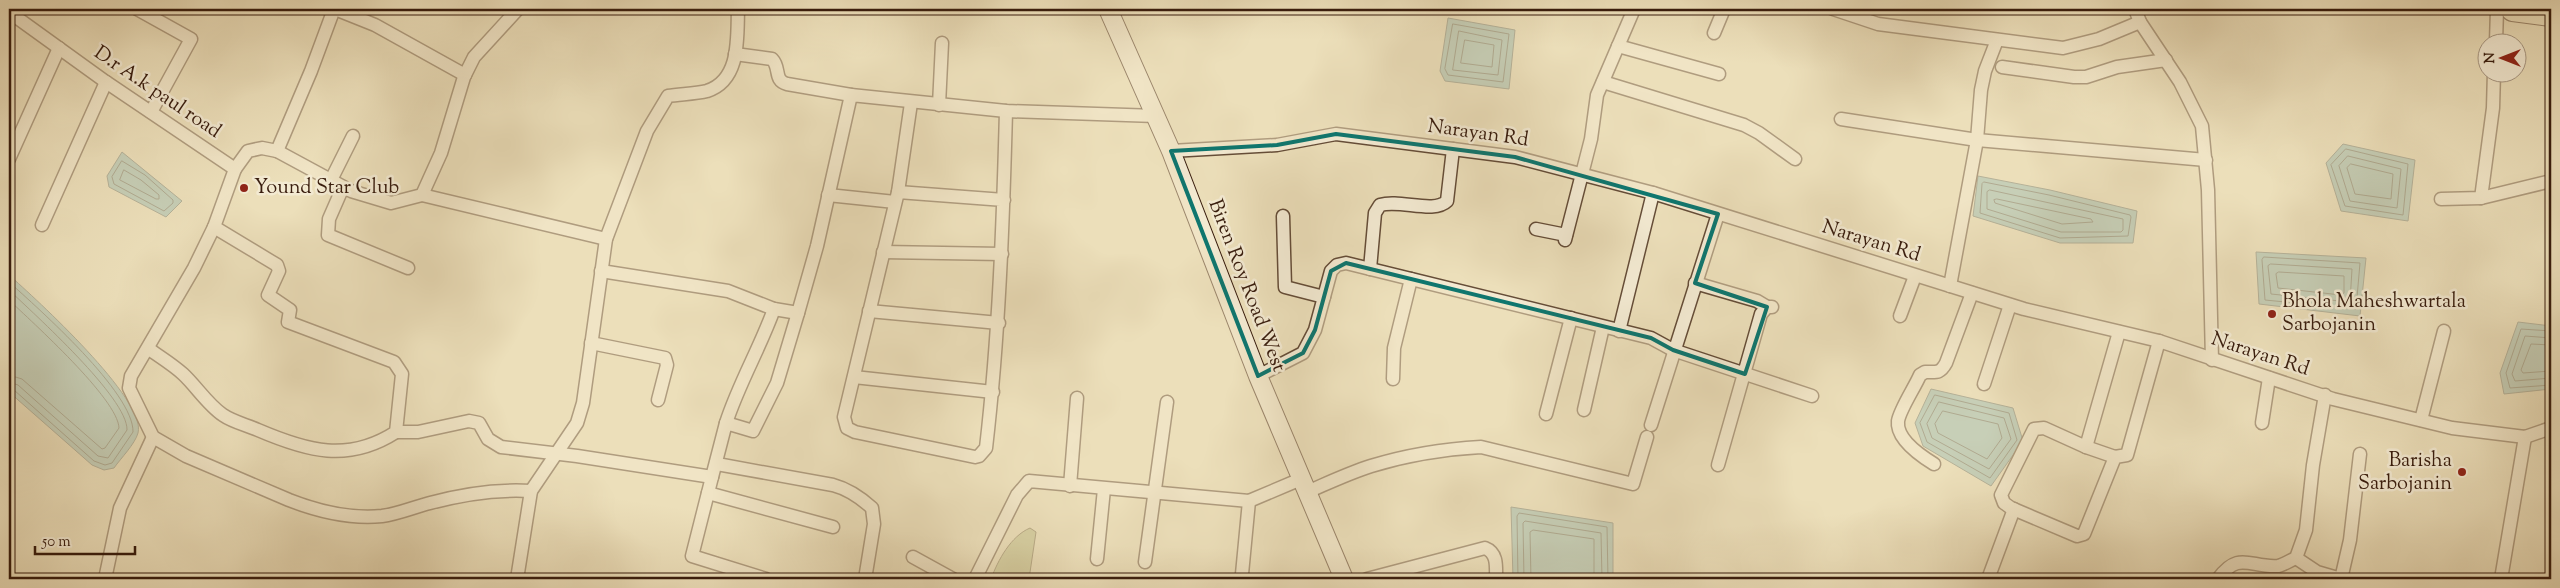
<svg xmlns="http://www.w3.org/2000/svg" width="2560" height="588" font-family="'Sorts Mill Goudy',serif">
<rect width="100%" height="100%" fill="#ecdfba"/>
<filter id="stains"><feTurbulence type="fractalNoise" baseFrequency=".004" numOctaves="4"/><feColorMatrix values="0 0 0 0 .2 0 0 0 0 .09 0 0 0 0 .02 0 0 0 .5 -.17"/></filter>
<radialGradient id="worn" r=".72"><stop offset=".6" stop-color="#630" stop-opacity="0"/><stop offset="1" stop-color="#630" stop-opacity=".3"/></radialGradient>
<path fill="#bec08b" stroke="#7b6e4c" d="M1030 528 1036 532 1029 579H991C998 560 1011 536 1030 528Z"/>
<g fill="#99bcb3" stroke="#727c71">
<path d="M1448 18 1515 30 1509 89 1445 81 1440 71Z"/>
<path d="M2343 144 2415 160 2408 221 2341 211 2326 163Z"/>
<path d="M122 152 182 201 166 217 109 187 107 176Z"/>
<path d="M1978 176 2050 190 2137 211 2133 243H2060L1973 216Z"/>
<path d="M2256 252 2366 258 2360 316 2259 304Z"/>
<path d="M9 275C35 298 147 400 138 433 135 444 121 458 114 468L104 470 92 465 9 392Z"/>
<path d="M2518 322 2551 326V389L2504 394 2500 373Z"/>
<path d="M1931 389 2013 408 2023 441 1991 486 1923 446 1915 423Z"/>
<path d="M1511 507 1613 523V579H1513Z"/>
</g>
<g fill="none" stroke-linecap="round" stroke-linejoin="round">
<g stroke="#686c60" stroke-width="1">
<path d="M1453 24 1509 34 1503 82 1448 75 1445 69Z"/>
<path d="M1459 31 1502 40 1498 75 1453 70Z"/>
<path d="M1465 40 1494 45 1492 67 1461 63Z"/>
<path d="M2346 149 2408 164 2403 215 2345 206 2331 165Z"/>
<path d="M2348 156 2401 169 2397 208 2350 201 2339 166Z"/>
<path d="M122 161 145 175 173 200V203L164 211 114 184 112 177Z"/>
<path d="M2351 164 2393 174 2391 199 2355 194 2347 168Z"/>
<path d="M124 170 141 180 159 195V199H156L120 180Z"/>
<path d="M1984 182 2049 195 2130 215 2131 217 2128 236 2060 238 1980 213 1982 184Z"/>
<path d="M1990 190 2123 219V230L2121 232H2061L1987 209V192Z"/>
<path d="M1997 199 2091 219 2093 222 2062 224 1995 203 1994 200Z"/>
<path d="M2264 257 2360 263 2356 309 2265 300 2262 260Z"/>
<path d="M2271 264 2352 269 2350 302 2271 294 2268 266Z"/>
<path d="M2279 272 2344 276V293L2341 295 2278 288 2276 274Z"/>
<path d="M9 282C39 309 134 393 133 432L112 463 105 465 94 461 14 390 9 389"/>
<path d="M9 290C34 314 128 398 127 430L108 458 98 456 18 385 9 382"/>
<path d="M9 300C32 322 118 399 119 428L105 448 102 449 22 379 9 375"/>
<path d="M2551 331 2521 329 2506 373 2510 388 2551 385"/>
<path d="M2551 338 2525 336 2512 374 2515 381 2551 378"/>
<path d="M2551 345 2531 344 2521 370 2523 373 2551 371"/>
<path d="M1935 395 2009 413 2017 440 1990 478 1927 442 1920 423Z"/>
<path d="M1939 402 2004 418 2011 439 1989 469 1932 438 1927 424Z"/>
<path d="M1943 411 1998 424 2002 438 1987 459 1938 433 1935 424Z"/>
<path d="M1518 579 1517 516 1519 513 1607 527 1608 579"/>
<path d="M1524 579 1523 523 1525 521 1601 533 1602 579"/>
<path d="M1531 579 1530 532 1533 530 1594 539V579"/>
</g>
<defs>
<g id="street">
<path d="M137 9 191 39 151 112"/>
<path d="M335 9 375 25 465 75"/>
<path d="M1833 9 1878 24 2063 48 2099 39 2140 22 2135 9"/>
<path d="M9 12 106 82 235 169 214 227 194 268 131 376 129 388 153 437 186 456 289 500C317 511 351 519 382 516 398 514 414 507 430 503 463 494 497 489 531 491"/>
<path d="M2140 22 2180 82 2202 126 2208 190 2212 360"/>
<path d="M1714 33 1724 9"/>
<path d="M2496 42 2497 9"/>
<path d="M1618 46 1719 74"/>
<path d="M735 54 772 59C781 68 773 80 787 84L851 95"/>
<path d="M2002 67 2074 77H2086L2117 67 2166 60"/>
<path d="M1603 82 1744 125 1759 133 1795 159"/>
<path d="M939 105 942 43"/>
<path d="M1841 119 1977 140 2206 160"/>
<path d="M277 151 311 71 334 9"/>
<path d="M1171 151 1277 145 1336 134 1515 157 1653 193 2024 309 2159 341 2333 399 2452 428 2525 437 2551 428"/>
<path d="M9 159 59 48"/>
<path d="M235 169 248 151 262 148 277 151 351 191 391 203 422 195 441 153 464 77 474 57 518 9"/>
<path d="M331 180 353 136"/>
<path d="M343 187 329 219 328 235 408 268"/>
<path d="M898 192 911 103"/>
<path d="M422 195 606 239"/>
<path d="M828 195 895 202"/>
<path d="M2481 198 2551 181"/>
<path d="M2441 199 2481 198 2493 108 2494 72"/>
<path d="M1004 200 898 192 844 417 847 428 855 432 975 457 979 456 986 448C999 336 1003 224 1006 111"/>
<path d="M1283 216 1285 287 1324 297"/>
<path d="M42 225 106 82"/>
<path d="M1536 229 1566 235"/>
<path d="M1565 240 1591 139 1597 95 1634 9"/>
<path d="M883 252 1002 254"/>
<path d="M1370 269 1375 213 1380 205C1400 199 1434 214 1447 201L1453 149"/>
<path d="M601 271 728 291 774 309 798 313"/>
<path d="M1695 283 1757 301 1767 307"/>
<path d="M1950 286 1977 140 1981 90 1985 71 1997 40"/>
<path d="M869 311 999 323"/>
<path d="M1900 316 1915 276"/>
<path d="M1619 331 1653 193"/>
<path d="M2119 332 2086 447 2044 428 2034 429 2001 495 2004 503 2011 508 2077 536 2084 534 2115 457 2127 455 2159 341"/>
<path d="M591 343 665 358 667 365 658 400"/>
<path d="M149 349C160 357 172 364 183 374 196 386 208 405 223 415 233 422 247 425 258 430 307 451 348 463 396 432L402 374 394 362 288 322 290 310 268 295 279 271 277 265 214 227"/>
<path d="M1258 376 1303 353 1315 330 1331 271 1337 265 1346 263 1651 338 1673 350 1812 396"/>
<path d="M854 377 993 392"/>
<path d="M1393 379 1394 348 1411 279"/>
<path d="M1984 384 2010 305"/>
<path d="M1584 410 1603 327"/>
<path d="M1546 414 1571 318"/>
<path d="M2421 420 2444 331"/>
<path d="M726 423C739 383 760 348 774 309"/>
<path d="M2262 423 2269 378"/>
<path d="M1651 425 1718 214"/>
<path d="M396 432H418L469 421 479 423 488 439 501 447 577 456 712 477 726 423 753 431 777 383 798 313 817 246 851 95 1006 111 1156 116"/>
<path d="M2086 447 2115 457"/>
<path d="M717 464 833 485C848 489 861 498 872 508L874 524 865 579"/>
<path d="M1934 464C1921 456 1896 439 1898 421 1900 409 1915 387 1920 375L1925 372C1936 372 1940 374 1946 363L1972 293"/>
<path d="M1718 465 1761 314 1767 307H1772"/>
<path d="M712 477 692 556 766 579"/>
<path d="M1070 486 1077 398"/>
<path d="M1307 492C1328 483 1349 473 1371 466 1407 455 1445 449 1481 447L1633 484 1647 437"/>
<path d="M708 493 833 527"/>
<path d="M913 557 953 579"/>
<path d="M2296 558 2317 572 2341 579"/>
<path d="M1097 559 1104 489"/>
<path d="M1145 562 1167 402"/>
<path d="M1242 574 1249 501"/>
<path d="M105 579 120 508 153 437"/>
<path d="M517 579 531 491 577 423 583 403 606 239 647 131 668 96C680 94 695 94 707 91 741 80 737 37 738 9"/>
<path d="M975 579 1017 495 1029 481 1249 501 1301 479"/>
<path d="M1367 579 1485 548C1498 553 1496 567 1496 579"/>
<path d="M1988 579 2014 509"/>
<path d="M2218 579C2239 550 2250 568 2278 566 2283 565 2291 560 2296 558L2306 530 2313 465 2325 395"/>
<path d="M2341 579 2350 540 2360 454"/>
<path d="M2501 579 2525 437"/>
</g>
<path id="secondary" d="M1108 9 1171 151 1258 376 1344 579"/>
<path id="highway" d="M2513 9 2551 14"/>
</defs>
<use href="#street" stroke="#654d38" stroke-width="15"/>
<use href="#secondary" stroke="#381c0d" stroke-width="20"/>
<use href="#highway" stroke="#381c0d" stroke-width="26"/>
<use href="#street" stroke="#f3ead2" stroke-width="12"/>
<use href="#secondary" stroke="#f3ead2" stroke-width="18"/>
<use href="#highway" stroke="#ecdfba" stroke-width="24"/>
</g>
<path d="M0 0H2560V588H0ZM1336 134 1515 157 1718 214 1695 283 1767 307 1745 374 1673 350 1651 338 1346 263 1331 271 1315 330 1303 353 1258 376 1171 151 1277 145Z" fill="#ecdfba" fill-opacity=".55" fill-rule="evenodd"/>
<path fill="none" stroke="#0f766e" stroke-width="4" stroke-linejoin="round" d="M1336 134 1515 157 1718 214 1695 283 1767 307 1745 374 1673 350 1651 338 1346 263 1331 271 1315 330 1303 353 1258 376 1171 151 1277 145Z"/>
<g fill="#8f2418" stroke="#f3ead2" stroke-width="2">
<circle cx="244" cy="188" r="5"/>
<circle cx="2272" cy="314" r="5"/>
<circle cx="2462" cy="472" r="5"/>
</g>
<g text-anchor="middle" dominant-baseline="central" stroke-width="5" stroke-linejoin="round" paint-order="stroke">
<g font-size="20" fill="#381c0d" stroke="#f3ead2">
<text transform="translate(157 93) rotate(34)">D.r A.k paul road</text>
<text transform="translate(1478 134) rotate(8)">Narayan Rd</text>
<text transform="translate(1871 242) rotate(17)">Narayan Rd</text>
<text transform="translate(1246 286) rotate(69)">Biren Roy Road West</text>
<text transform="translate(2260 355) rotate(18)">Narayan Rd</text>
</g>
<g font-size="20" fill="#381c0d" stroke="#f3ead2" text-anchor="start">
<text x="254" y="188">Yound Star Club</text>
<text x="2282" y="302">Bhola Maheshwartala<tspan x="2282" dy="23">Sarbojanin</tspan></text>
<text x="2452" y="461" text-anchor="end">Barisha<tspan x="2452" dy="23">Sarbojanin</tspan></text>
</g>
</g>
<rect width="2560" height="588" fill="none" stroke="#ecdfba" stroke-width="30"/>
<rect x="10" y="10" width="2540" height="568" fill="none" stroke="#381c0d" stroke-width="2.5"/>
<rect x="15" y="15" width="2530" height="558" fill="none" stroke="#381c0d"/>
<g transform="translate(2502 58) rotate(270)"><circle r="24" fill="#f3ead2" stroke="#a89883"/>
<path d="M0-4L9 19L0 12L-9 19Z" fill="#8f2418"/>
<text y="-8" font-size="14" font-weight="bold" text-anchor="middle" fill="#381c0d">N</text>
</g>
<path d="M35 546v8h100v-8" fill="none" stroke="#381c0d" stroke-width="2.5"/>
<text x="42" y="546" font-size="15" fill="#381c0d" stroke="#f3ead2" stroke-width="4" paint-order="stroke">50 m</text>
<rect width="100%" height="100%" filter="url(#stains)"/>
<rect width="100%" height="100%" fill="url(#worn)"/>
</svg>
